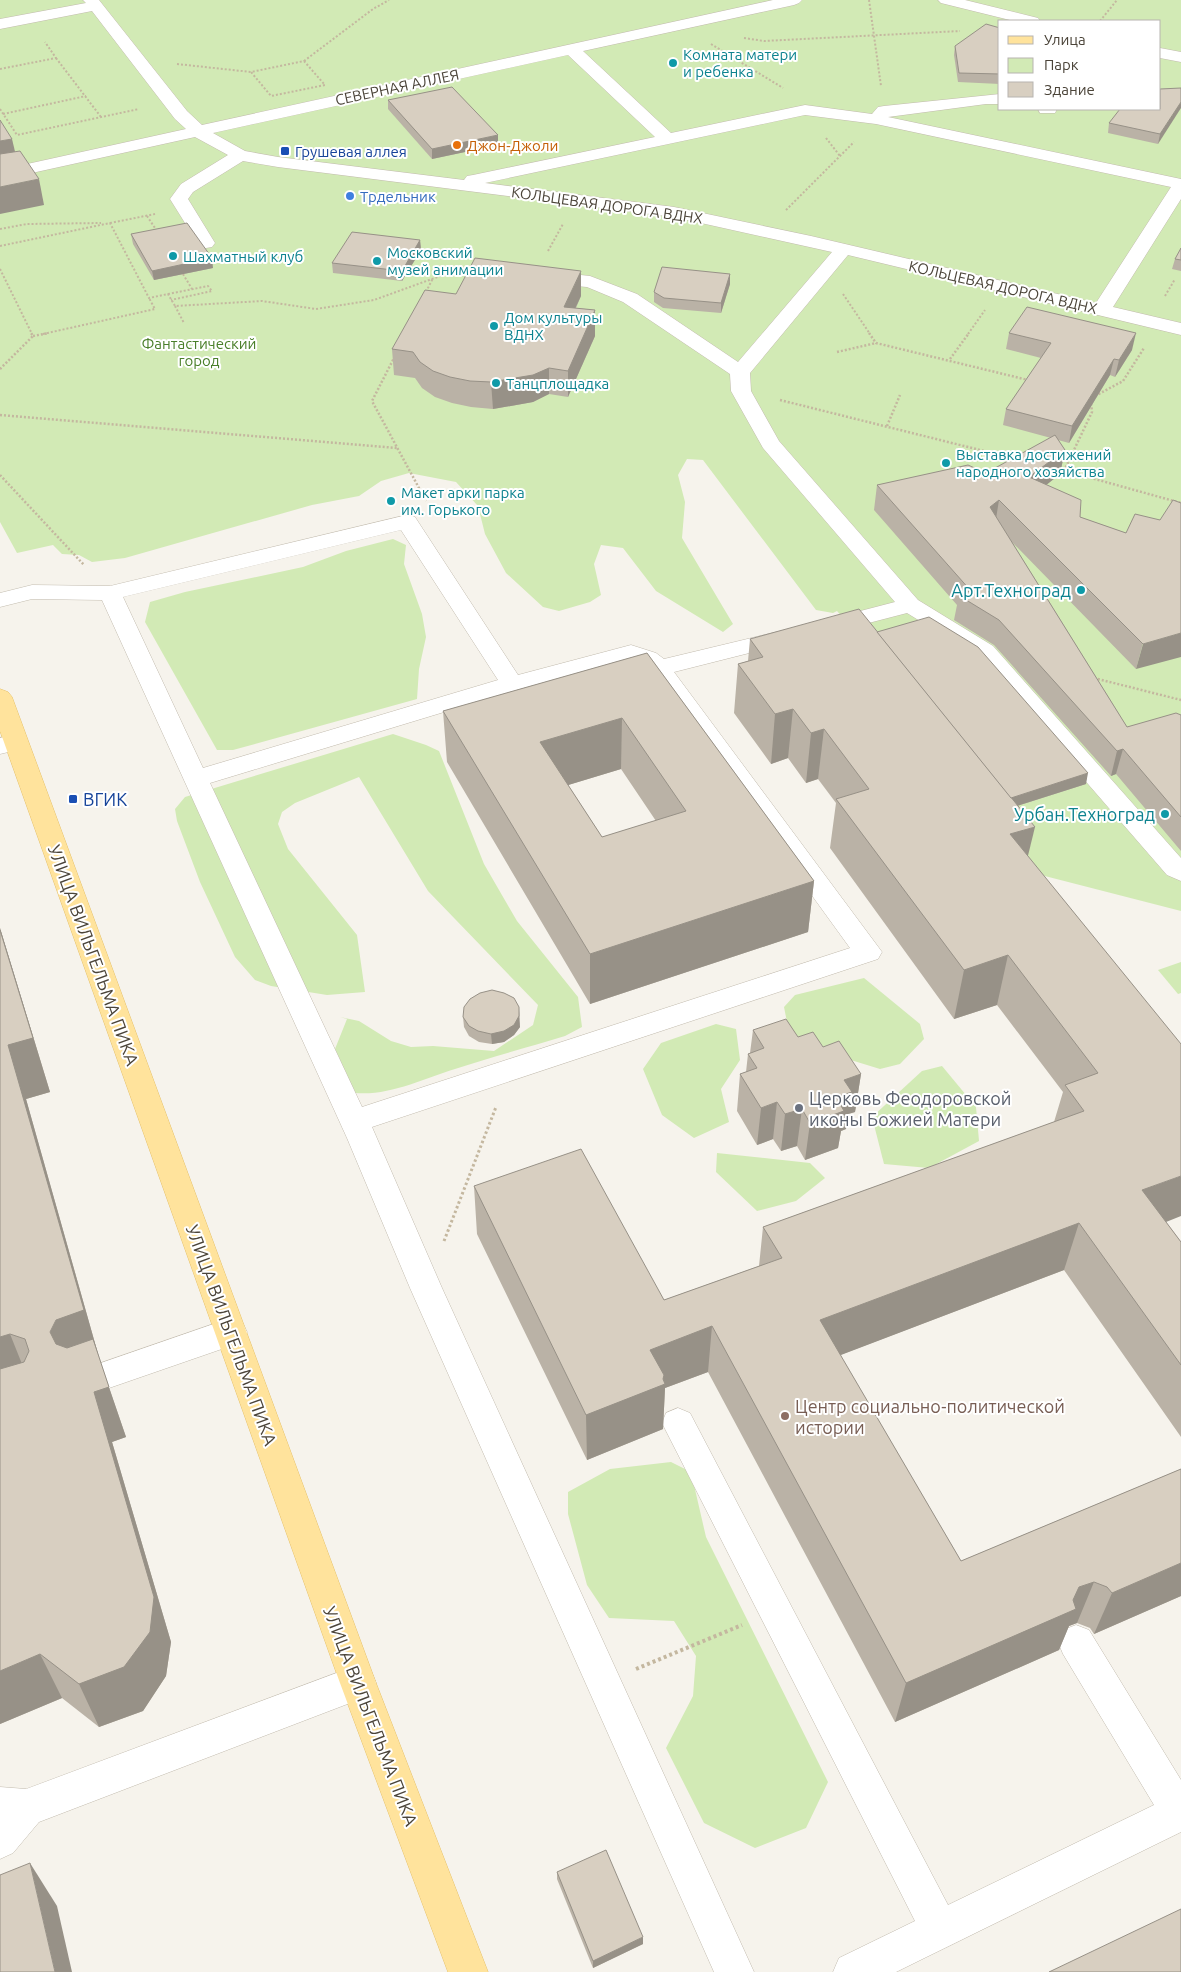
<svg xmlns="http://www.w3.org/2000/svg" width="1181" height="1972" font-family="Ubuntu,sans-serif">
<rect width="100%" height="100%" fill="#f6f3ec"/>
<g fill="#d2eab5" fill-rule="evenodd">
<path d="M0 0H1181V911L1037 874 869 648 837 611 833 613 816 610 703 460 687 459 678 475 685 502 682 538 733 624 723 632 656 591 623 548 601 545 594 564 601 595 590 602 559 611 543 607 506 573 485 534 478 506 456 482 409 473 381 481 359 496 312 505 125 558 92 562 79 555 62 554 53 545 17 553 0 522ZM1000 21H1160V109H1000Z"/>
<path d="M393 539 406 545 404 564 422 614 426 637 419 669 417 699 233 750H217L145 622 150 602 185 592 303 567 346 551Z"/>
<path d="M393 734 426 745 439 751 484 864 517 921 578 997 582 1027 565 1036C529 1047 491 1057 455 1069 422 1079 390 1096 355 1093L335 1049 347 1019 340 1017 359 1021 391 1041 411 1047 433 1046 494 1051 533 1025 538 1005 428 891 359 777 295 803 282 812 278 824 288 849 357 935 365 992 327 995 271 986 255 980 235 957 200 882 177 821 175 809 185 797Z"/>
<path d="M1181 962V993L1178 994 1158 970Z"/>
<path d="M864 978 920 1024 924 1039 900 1064 880 1069 841 1057 790 1037 784 1007 795 995Z"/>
<path d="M716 1024 736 1029 740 1060 721 1089 729 1122 694 1138 662 1115 643 1069 661 1043Z"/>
<path d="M942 1066 976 1107 979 1141 929 1168 884 1164 872 1117 922 1071Z"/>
<path d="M717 1153 810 1163 825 1178 796 1201 757 1211 716 1172Z"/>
<path d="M671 1462 691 1472 706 1537 828 1782 806 1828 755 1848 704 1823 666 1748 693 1696 696 1656 674 1621 609 1618 587 1585 568 1514V1492L610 1469Z"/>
</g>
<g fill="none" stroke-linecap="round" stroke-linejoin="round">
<defs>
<g id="minor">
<path d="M83 0H99L187 111 202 125 773 0H802L799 3 794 5 583 51 671 133 805 105 872 114 878 107 884 106 1000 94V104H986L888 117 1181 179V199L1113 307 1181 323V335L848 255 750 373 751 391 779 441 918 600 993 646 1181 858V881L1167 875 977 656 907 613 830 633 822 631 818 626 822 621 895 602 763 448 731 391 730 374 623 302 587 287 543 283 536 281 534 277 536 273 543 271 590 276 637 294 738 362 832 252 674 217 278 167 243 161 193 192 188 199 215 243 212 247 206 248 200 247 170 199 181 184 228 155 195 137 0 180V170L186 129 175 119 92 11 0 29V19L86 3ZM568 55 655 137 473 175 467 176 464 180 278 157 245 151 213 133ZM805 115 876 124 1171 187 1096 303 811 236 674 207 485 183Z"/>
<path d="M938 0H965L1038 18 1040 21H1014L941 3Z"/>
<path d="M1160 48 1181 52V62L1160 58Z"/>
<path d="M1038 109H1057L1055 113H1040Z"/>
<path d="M407 515 415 517 518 675 631 645 656 653 664 659 785 630 793 632 797 637 793 642 674 672 882 952 878 959 372 1127 442 1288 754 1972H714L410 1288 347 1138 102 600 32 599 0 607V593L32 585 110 586ZM401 530 498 680 203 768 123 597ZM630 660 640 663 651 673 850 948 362 1107 210 783 520 689Z"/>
<path d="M16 734 25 736 28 742 25 748 0 754V738Z"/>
<path d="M231 1318 242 1322 247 1332 242 1342 86 1396 75 1392 70 1382 75 1372Z"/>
<path d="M678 1408 690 1413 948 1905 1154 1805 1063 1654 1058 1642 1063 1630 1076 1625 1089 1630 1181 1780V1832L896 1972H833L839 1958 915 1921 662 1423 666 1413Z"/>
<path d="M358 1665 371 1671 376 1683 371 1695 39 1822 13 1853 0 1859V1787L26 1789Z"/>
</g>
<path id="major" d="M0 689 8 692 12 697 376 1683 488 1972H448L340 1683 0 731Z"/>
</defs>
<use href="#minor" stroke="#c2bbae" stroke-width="1"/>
<use href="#major" stroke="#e6c16a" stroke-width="1"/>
<g stroke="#c4b79f" stroke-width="2" stroke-dasharray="2 2" stroke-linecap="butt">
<path d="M869 0 881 86"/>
<path d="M1100 21 1117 0"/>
<path d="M744 38 764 41 960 31"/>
<path d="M711 44 783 88"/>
<path d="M56 58 101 117"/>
<path d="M304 61 325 85 271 96 251 72Z"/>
<path d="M304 61 373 9 389 0"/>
<path d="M177 64 251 72"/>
<path d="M0 69 56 58 45 42"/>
<path d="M0 109 17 135 139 109"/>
<path d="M3 114 86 96"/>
<path d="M826 138 840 156"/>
<path d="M786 210 854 142"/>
<path d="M147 216 157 231"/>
<path d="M110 223 155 214"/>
<path d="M0 229 27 224 101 223"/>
<path d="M0 246 110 223 149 298 168 294 175 306 262 301 316 309 374 300 465 267 474 268"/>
<path d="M548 251 563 224"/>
<path d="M0 269 32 334"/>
<path d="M183 274 192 289"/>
<path d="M426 292 433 278"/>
<path d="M168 294 208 286 212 291 171 300"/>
<path d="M843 294 870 334"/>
<path d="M1165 296 1175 279"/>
<path d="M175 306 184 323"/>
<path d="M43 334 155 309 149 298"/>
<path d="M968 334 985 310"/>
</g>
<g stroke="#c4b79f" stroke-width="2.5" stroke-dasharray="2 2" stroke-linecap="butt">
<path d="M869 333 876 343 1028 380"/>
<path d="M33 336 49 333"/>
<path d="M837 352 876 343"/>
<path d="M395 356 372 401 426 501"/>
<path d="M950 359 969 333"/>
<path d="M0 369 33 336 31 333"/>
<path d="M1095 396 1123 381 1144 348"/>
<path d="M780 400 1016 459"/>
<path d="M0 415 397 448"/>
<path d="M887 426 900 395"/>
<path d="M1059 469 1181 503"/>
<path d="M1064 471 1092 412 1091 403"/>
<path d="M0 475 84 565"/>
<path d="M1094 678 1181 700"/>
</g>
<path stroke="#c4b79f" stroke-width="3" stroke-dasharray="2.5 2.5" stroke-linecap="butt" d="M444 1241 496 1107"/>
<path stroke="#c4b79f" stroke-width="4" stroke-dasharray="3 3" stroke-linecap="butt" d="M636 1669 742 1625"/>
<use href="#minor" fill="#fff" fill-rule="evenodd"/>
<use href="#major" fill="#ffe39c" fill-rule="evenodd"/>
</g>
<g fill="#bab2a6" fill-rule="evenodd">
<path d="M1000 28V84L958 82 954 55 955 46Z"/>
<path d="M1181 88 1158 144 1108 133 1109 123Z"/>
<path d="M388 100 498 145 432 159 388 109Z"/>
<path d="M131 234 213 268 154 280 133 244Z"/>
<path d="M420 240 421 250 402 281 333 273 332 263Z"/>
<path d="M1181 248V271L1172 269 1175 259Z"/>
<path d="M730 274V284L721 313 663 308 654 302V292Z"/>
<path d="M456 294 581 296 576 308 595 310V336L568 397 549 394 533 402 493 409 471 407 452 403 435 397 422 388 415 378 394 375 392 349Z"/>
<path d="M1009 333 1132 350 1115 377 1110 375 1069 443 1058 440 1065 450 1060 474 1046 485 1080 517 1126 533 1160 520 1181 503 1136 669 1012 542 1127 727 1181 715V851L1116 774 1111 776 994 645 954 620 957 605 874 510 877 485 986 473 1051 438 1003 425 1006 409 1041 358 1006 349Z"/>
<path d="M877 632 1086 784 1017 806 1028 856 1166 1222 1181 1242V1437L1064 1270 840 1355 961 1561 1181 1469V1596L1094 1634 1090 1628 1077 1623 1069 1626 1059 1650 895 1722 708 1372 665 1388 663 1429 587 1460 477 1234 474 1186 664 1300 759 1266 763 1227 1054 1122 1063 1092 997 1005 954 1019 830 848 836 803 818 779 806 783 788 758 771 764 734 713 738 664 748 661 750 639Z"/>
<path d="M647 653 814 881 808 932 590 1004 447 762 443 711ZM621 769 656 821 602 837 568 785Z"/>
<path d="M0 928 50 1092 26 1099 100 1361 126 1437 112 1442 171 1642 166 1676 143 1711 99 1727 62 1698 0 1724Z"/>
<path d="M463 1017 520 1027 514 1035 504 1042 492 1044 479 1042 469 1036 464 1027Z"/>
<path d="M753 1030 798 1037 823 1047 861 1074 855 1112 848 1114 846 1129 841 1131 838 1148 805 1160 797 1146 781 1151 773 1139 757 1145 737 1111 740 1074 746 1072 748 1054 750 1053Z"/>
<path d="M557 1872 643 1944 593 1968 557 1879Z"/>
</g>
<g fill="#979187">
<path d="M1181 102V108L1158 144 1160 134Z"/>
<path d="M498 135V145L432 159V149Z"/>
<path d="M12 139 18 164 0 168V141Z"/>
<path d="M39 179 44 205 0 214V187Z"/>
<path d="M420 240 421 250 402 281V271Z"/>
<path d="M212 258 213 268 154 280 152 271Z"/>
<path d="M581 271V296L564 332V307Z"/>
<path d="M730 274V284L721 313V303Z"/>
<path d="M595 310V336L568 397V371Z"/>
<path d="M1136 333 1132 350 1115 377 1119 360Z"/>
<path d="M1114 359 1110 375 1069 443 1072 426Z"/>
<path d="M549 368V394L533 402 493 409 491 382Z"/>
<path d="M1065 450 1060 474 1025 502 1029 477Z"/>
<path d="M999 500 995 525 990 507Z"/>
<path d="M1181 633V657L1136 669 1143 644Z"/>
<path d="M793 709 788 758 771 764 775 714Z"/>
<path d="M622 718 621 769 542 793 540 742Z"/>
<path d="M824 729 818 779 806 783 811 733Z"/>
<path d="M1123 749 1116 774 1111 776 1117 751Z"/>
<path d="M1088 773 1086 784 1004 810 1006 799Z"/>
<path d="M1035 827 1023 876 1010 834Z"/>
<path d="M814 881 808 932 590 1004V954Z"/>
<path d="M0 928 50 1092 26 1099 100 1361 126 1437 112 1442 171 1642 166 1676 143 1711 99 1727 79 1684 68 1383 50 1332 56 1320 8 1045Z"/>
<path d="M1008 955 997 1005 954 1019 964 970Z"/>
<path d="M519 1007 520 1027 514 1035 504 1042 492 1044 491 1034Z"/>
<path d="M861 1074 855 1112 848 1114 846 1129 841 1131 838 1148 805 1160 810 1123 836 1097 844 1080Z"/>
<path d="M777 1102 773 1139 757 1145 761 1108Z"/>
<path d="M802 1109 797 1146 781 1151 785 1114Z"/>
<path d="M1181 1176V1216L1126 1238 1142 1190Z"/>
<path d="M1079 1223 1064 1270 812 1366 820 1320Z"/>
<path d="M712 1326 708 1372 665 1388 663 1429 587 1460 586 1415 650 1350Z"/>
<path d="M10 1334 30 1384 0 1394V1337Z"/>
<path d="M1181 1563V1596L1094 1634 1112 1593Z"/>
<path d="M1094 1582 1077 1623 1069 1626 1059 1650 895 1722 906 1683 1079 1587Z"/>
<path d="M40 1654 62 1698 0 1724V1671Z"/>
<path d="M30 1863 57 1906 72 1972H55Z"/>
<path d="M643 1937V1944L593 1968V1961Z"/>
</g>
<g fill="#d8cfc1" stroke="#979187" fill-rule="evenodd">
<path d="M986 24 1000 28V74L959 73 955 46Z"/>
<path d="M452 87 498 135 432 149 388 100Z"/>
<path d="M1181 88V102L1160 134 1109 123 1120 109H1160V89Z"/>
<path d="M0 120 12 139 0 141Z"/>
<path d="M20 151 39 179 0 187V154Z"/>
<path d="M187 223 212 258 152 271 131 234Z"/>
<path d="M352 232 420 240 402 271 332 263Z"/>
<path d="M1181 248V260L1175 259Z"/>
<path d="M475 258 581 271 564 307 595 310 568 371 549 368 533 375 491 382 470 381 450 377 433 371 420 362 413 352 392 349 425 290 456 294Z"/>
<path d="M662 267 730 274 721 303 664 298 654 292Z"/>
<path d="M1027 307 1136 333 1119 360 1114 359 1072 426 1006 409 1051 343 1009 333Z"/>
<path d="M1055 435 1065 450 1029 477 1081 500 1080 517 1126 533 1135 514 1160 520 1173 500 1181 503V633L1143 644 999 500 990 507 1127 727 1176 713 1181 715V817L1123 749 1117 751 999 620 958 595 971 591 877 485 968 465 986 473Z"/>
<path d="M859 609 1035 827 1010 834 1181 1044V1176L1142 1190 1181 1242V1365L1079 1223 820 1320 961 1561 1181 1469V1563L1112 1593 1107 1587 1094 1582 1079 1587 1073 1600 1076 1609 906 1683 712 1326 650 1350 664 1375 663 1379 665 1384 586 1415 474 1186 581 1149 664 1300 782 1258 763 1227 1084 1111 1065 1085 1098 1073 1008 955 964 970 836 799 869 789 824 729 811 733 793 709 775 714 738 664 763 657 750 639Z"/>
<path d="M929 617 978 647 1088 773 1011 798 877 632Z"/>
<path d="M647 653 814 881 590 954 443 711ZM622 718 686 811 602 837 540 742Z"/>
<path d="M0 930 33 1038 8 1045 84 1310 56 1320 50 1332 56 1344 67 1348 93 1339 109 1387 94 1392 154 1597 150 1632 124 1667 79 1684 40 1654 0 1671V1369L24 1362 29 1351 25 1339 10 1334 0 1337Z"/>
<path d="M492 990 504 993 514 998 519 1007V1016L514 1025 504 1031 491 1034 478 1031 469 1026 463 1017 464 1007 470 999 480 993Z"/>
<path d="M786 1019 798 1037 813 1032 823 1047 839 1041 861 1074 844 1080 852 1092 836 1097 844 1111 810 1123 802 1109 785 1114 777 1102 761 1108 740 1074 757 1068 748 1054 764 1048 753 1030Z"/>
<path d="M606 1850 643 1937 593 1961 557 1872Z"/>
<path d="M30 1863 55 1972H0V1875Z"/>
<path d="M1181 1909V1972H1049Z"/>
</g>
<g fill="#0f9aa8" stroke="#fff" stroke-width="2">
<circle cx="673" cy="63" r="5"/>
<circle cx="173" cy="256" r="5"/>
<circle cx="377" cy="261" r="5"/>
<circle cx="494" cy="326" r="5"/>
<circle cx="496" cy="383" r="5"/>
<circle cx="946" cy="463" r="5"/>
<circle cx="391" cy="501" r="5"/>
<circle cx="1081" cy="590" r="5"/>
<circle cx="1165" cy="814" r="5"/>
</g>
<circle fill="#e8710a" stroke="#fff" stroke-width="2" cx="457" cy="145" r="5"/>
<g fill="#1a4fb4" stroke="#fff" stroke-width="2">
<rect x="280" y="146" width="10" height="10" rx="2.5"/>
<rect x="68" y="794" width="10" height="10" rx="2.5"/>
</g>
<circle fill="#3f7fe0" stroke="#fff" stroke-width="2" cx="350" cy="196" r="5"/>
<circle fill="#6b7280" stroke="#fff" stroke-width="2" cx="799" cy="1108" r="5"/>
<circle fill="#8d6e63" stroke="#fff" stroke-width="2" cx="785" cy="1416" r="5"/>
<g text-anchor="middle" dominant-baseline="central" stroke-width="4" stroke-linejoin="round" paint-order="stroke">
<g font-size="15" fill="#0d838f" stroke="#fff" text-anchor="start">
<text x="683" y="54">Комната матери<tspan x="683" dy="17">и ребенка</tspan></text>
<text x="387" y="252">Московский<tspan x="387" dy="17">музей анимации</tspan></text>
<text x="183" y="256">Шахматный клуб</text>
<text x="504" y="317">Дом культуры<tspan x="504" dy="17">ВДНХ</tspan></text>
<text x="506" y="383">Танцплощадка</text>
<text x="956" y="454">Выставка достижений<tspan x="956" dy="17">народного хозяйства</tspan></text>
<text x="401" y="492">Макет арки парка<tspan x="401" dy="17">им. Горького</tspan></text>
</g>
<g font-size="15" fill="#4b4439" stroke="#fff">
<text transform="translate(397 87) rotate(-12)">СЕВЕРНАЯ АЛЛЕЯ</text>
<text transform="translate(607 205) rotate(8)">КОЛЬЦЕВАЯ ДОРОГА ВДНХ</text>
<text transform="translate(1003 287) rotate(13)">КОЛЬЦЕВАЯ ДОРОГА ВДНХ</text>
</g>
<g font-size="15" fill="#c56008" stroke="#fff" text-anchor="start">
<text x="467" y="145">Джон-Джоли</text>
</g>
<g font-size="15" fill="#164399" stroke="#fff" text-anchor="start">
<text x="295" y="151">Грушевая аллея</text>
</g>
<g font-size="15" fill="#366cbe" stroke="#fff" text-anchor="start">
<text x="360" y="196">Трдельник</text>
</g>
<g font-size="15" fill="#4a7f2a" stroke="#fff">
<text x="199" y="343">Фантастический<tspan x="199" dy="17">город</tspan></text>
</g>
<g font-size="18" fill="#0d838f" stroke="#fff" text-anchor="end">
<text x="1071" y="590">Арт.Техноград</text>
<text x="1155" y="814">Урбан.Техноград</text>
</g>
<g font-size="18" fill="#164399" stroke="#fff" text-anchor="start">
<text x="83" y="799">ВГИК</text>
</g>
<g font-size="18" fill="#4b4439" stroke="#fff">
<text transform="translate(94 955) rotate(70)">УЛИЦА ВИЛЬГЕЛЬМА ПИКА</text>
<text transform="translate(232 1335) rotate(70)">УЛИЦА ВИЛЬГЕЛЬМА ПИКА</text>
<text transform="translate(371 1716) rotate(69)">УЛИЦА ВИЛЬГЕЛЬМА ПИКА</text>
</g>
<g font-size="18" fill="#5b616d" stroke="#fff" text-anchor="start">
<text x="809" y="1098">Церковь Феодоровской<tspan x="809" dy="21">иконы Божией Матери</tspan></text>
</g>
<g font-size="18" fill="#785e54" stroke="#fff" text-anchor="start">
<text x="795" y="1406">Центр социально-политической<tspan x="795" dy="21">истории</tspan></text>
</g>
</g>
<rect x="998" y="20" width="162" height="90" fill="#ffffff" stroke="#b7b4b0"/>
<rect x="1008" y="36" width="25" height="8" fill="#ffe39c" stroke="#b7b4b0"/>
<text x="1044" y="45" font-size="15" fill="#4b4439">Улица</text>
<rect x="1008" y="58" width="25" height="15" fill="#d2eab5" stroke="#b7b4b0"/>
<text x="1044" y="70" font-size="15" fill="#4b4439">Парк</text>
<rect x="1008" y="82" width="25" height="15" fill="#d8cfc1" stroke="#b7b4b0"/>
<text x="1044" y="95" font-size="15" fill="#4b4439">Здание</text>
</svg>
